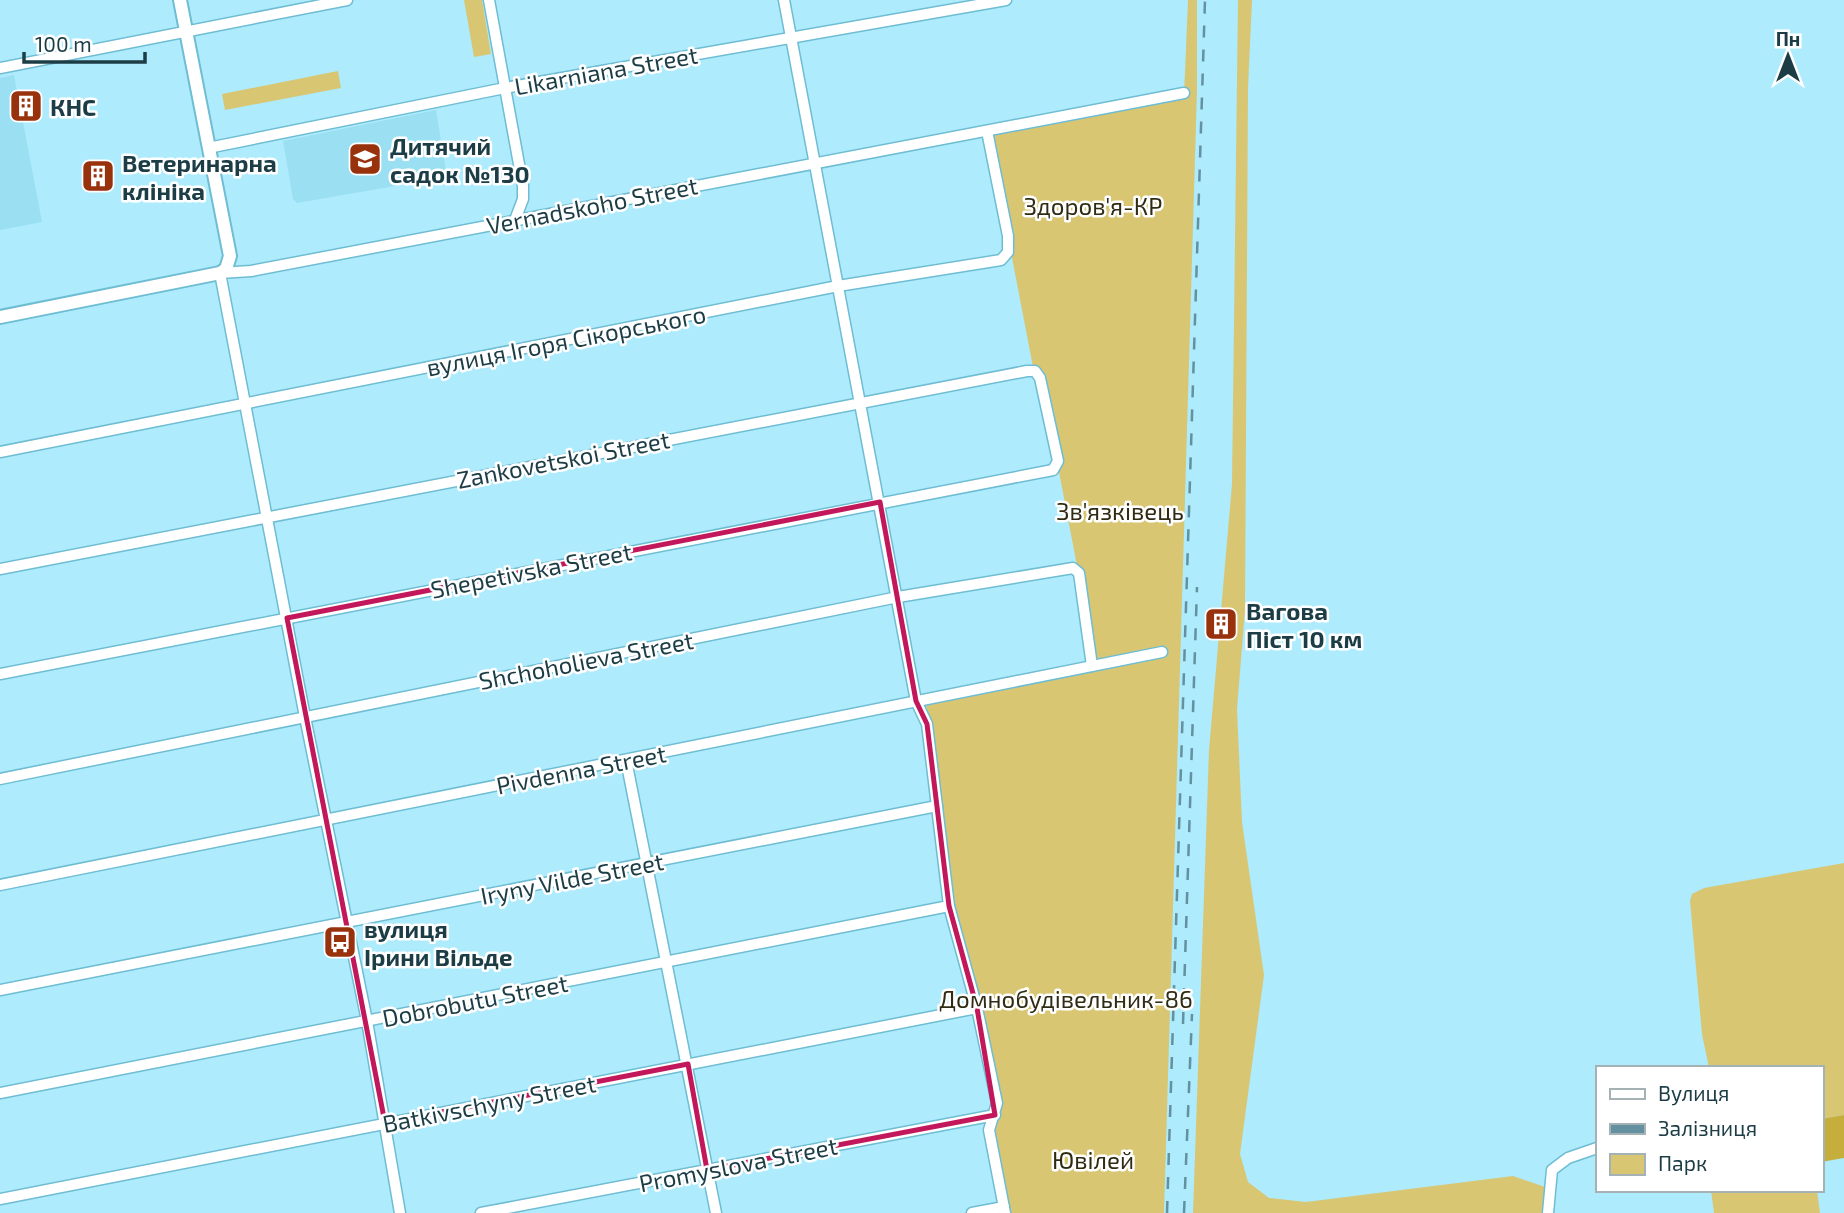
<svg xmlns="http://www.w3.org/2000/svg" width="1844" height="1213" font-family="'Exo 2',sans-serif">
<rect width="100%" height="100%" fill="#aeebfd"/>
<g fill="#9bdff3">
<path d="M14 75 42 222 0 230V78Z"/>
<path d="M436 110 447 177 297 203 293 199 283 141Z"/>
</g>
<g fill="#d8c673">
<path d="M464 0H482L491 54 474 57Z"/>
<path d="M1188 0H1197V90L1164 1213H1006L990 1129 993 1121 1001 1117 982 1007 955 907 926 704 1043 681 1092 665 1078 571 1041 378 1033 367 988 133 1184 96Z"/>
<path d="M1238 0H1252L1248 88 1245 610 1237 709 1242 822 1264 975 1240 1154 1248 1182 1269 1198 1306 1202 1513 1176 1548 1188V1213H1193L1209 750 1232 484Z"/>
<path d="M338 71 341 88 225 110 222 94Z"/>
<path d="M1844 863V1115L1821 1119V1068H1709L1702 1034 1690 901 1692 894 1704 888Z"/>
<path d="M1711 1190H1817L1820 1213H1714Z"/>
</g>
<path fill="#c5ae3c" d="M1844 1115V1158L1821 1162V1119Z"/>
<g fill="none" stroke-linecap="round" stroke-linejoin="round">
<defs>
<g id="minor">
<path d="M489 0 523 186V199L515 220"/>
<path d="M784 0 916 701 927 724 949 906 977 1008 997 1103 989 1130 1005 1213"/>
<path d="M0 68 347 0"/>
<path d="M208 148 505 88 1006 0"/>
<path d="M0 452 838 286 1001 260 1008 252V236L987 131"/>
<path d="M0 569 1027 371H1035L1040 378 1058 461 1053 470 0 674"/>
<path d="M626 760 716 1213"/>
<path d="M0 779 898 597 1073 568 1079 573 1092 666"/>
<path d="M0 885 1162 652"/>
<path d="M0 990 937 806"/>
<path d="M0 1093 949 906"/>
<path d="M0 1199 977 1008"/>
<path d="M400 1213 367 1021 305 717 220 273 251 271 1184 93"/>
<path d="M481 1213 995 1115"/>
<path d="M972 1213 1004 1207"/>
<path d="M1548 1213 1552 1170 1568 1158 1597 1148"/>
</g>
<path id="tertiary" d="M0 317 220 273 226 269 230 256 180 0"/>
</defs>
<use href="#minor" stroke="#6ebdd3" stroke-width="13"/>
<use href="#tertiary" stroke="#6ebdd3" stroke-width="16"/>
<use href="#minor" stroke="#fff" stroke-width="10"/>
<use href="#tertiary" stroke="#fff" stroke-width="12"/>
<g stroke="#63919f" stroke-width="2.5" stroke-dasharray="12 12" stroke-linecap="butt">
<path d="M1183 1024 1197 587"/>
<path d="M1167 1213 1205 0"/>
<path d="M1184 1213 1192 1014"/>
</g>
</g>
<path fill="none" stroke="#c2185b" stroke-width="5" stroke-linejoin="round" d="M880 502 916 701 927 724 949 906 977 1008 995 1115 707 1170 688 1064 385 1123 287 618Z"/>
<defs>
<symbol id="building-square" viewBox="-11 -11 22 22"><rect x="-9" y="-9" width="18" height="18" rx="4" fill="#98320c" stroke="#fff"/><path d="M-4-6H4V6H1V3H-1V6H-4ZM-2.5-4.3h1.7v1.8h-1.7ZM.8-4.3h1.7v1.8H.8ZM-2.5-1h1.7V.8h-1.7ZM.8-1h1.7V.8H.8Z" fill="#fff"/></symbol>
<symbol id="school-square" viewBox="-11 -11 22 22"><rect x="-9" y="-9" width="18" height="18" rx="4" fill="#98320c" stroke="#fff"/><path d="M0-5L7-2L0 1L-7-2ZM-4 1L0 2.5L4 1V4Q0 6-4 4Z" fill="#fff"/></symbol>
<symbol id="bus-square" viewBox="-11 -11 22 22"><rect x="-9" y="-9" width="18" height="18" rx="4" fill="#98320c" stroke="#fff"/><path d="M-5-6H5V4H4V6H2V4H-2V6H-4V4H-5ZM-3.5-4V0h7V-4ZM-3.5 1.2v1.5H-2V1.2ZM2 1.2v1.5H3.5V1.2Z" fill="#fff"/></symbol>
</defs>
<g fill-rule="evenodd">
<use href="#building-square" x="7" y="87" width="38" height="38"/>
<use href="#school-square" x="346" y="140" width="38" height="38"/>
<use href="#building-square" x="79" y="157" width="38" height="38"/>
<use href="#building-square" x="1202" y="605" width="38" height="38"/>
<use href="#bus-square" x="321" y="923" width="38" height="38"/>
</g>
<g text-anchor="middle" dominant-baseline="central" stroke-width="5" stroke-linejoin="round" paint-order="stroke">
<g font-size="24" fill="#1c3d46" stroke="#fff">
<text transform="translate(606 70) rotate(-10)">Likarniana Street</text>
<text transform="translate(592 205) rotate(-11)">Vernadskoho Street</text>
<text transform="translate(566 340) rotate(-11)">вулиця Ігоря Сікорського</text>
<text transform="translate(563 459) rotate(-11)">Zankovetskoi Street</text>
<text transform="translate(531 570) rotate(-11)">Shepetivska Street</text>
<text transform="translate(586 660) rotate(-11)">Shchoholieva Street</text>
<text transform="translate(581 769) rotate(-11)">Pivdenna Street</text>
<text transform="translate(572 878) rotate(-11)">Iryny Vilde Street</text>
<text transform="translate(475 1000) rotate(-11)">Dobrobutu Street</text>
<text transform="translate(489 1103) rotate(-11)">Batkivschyny Street</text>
<text transform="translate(738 1164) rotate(-11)">Promyslova Street</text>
</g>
<g font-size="24" font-weight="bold" fill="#1c3d46" stroke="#fff" text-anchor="start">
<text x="50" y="106">КНС</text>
<text x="390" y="145">Дитячий<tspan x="390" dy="28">садок №130</tspan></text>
<text x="122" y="162">Ветеринарна<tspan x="122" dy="28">клініка</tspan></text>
<text x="1246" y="610">Вагова<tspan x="1246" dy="28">Піст 10 км</tspan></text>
<text x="364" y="928">вулиця<tspan x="364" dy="28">Ірини Вільде</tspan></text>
</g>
<g font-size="24" fill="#302c14" stroke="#fff">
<text x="1093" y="205">Здоров'я-КР</text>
<text x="1120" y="510">Зв'язківець</text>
<text x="1066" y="998">Домнобудівельник-86</text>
<text x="1093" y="1159">Ювілей</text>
</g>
</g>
<rect x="1596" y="1066" width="228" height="126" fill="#ffffff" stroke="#a4b1b5" stroke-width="2"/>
<rect x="1610" y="1089" width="35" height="10" fill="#ffffff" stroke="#a4b1b5" stroke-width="2"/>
<text x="1658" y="1101" font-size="21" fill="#1c3d46">Вулиця</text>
<rect x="1610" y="1124" width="35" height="10" fill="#63919f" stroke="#a4b1b5" stroke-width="2"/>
<text x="1658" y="1136" font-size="21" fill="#1c3d46">Залізниця</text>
<rect x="1610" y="1154" width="35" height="21" fill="#d8c673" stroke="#a4b1b5" stroke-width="2"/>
<text x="1658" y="1171" font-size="21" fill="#1c3d46">Парк</text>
<g transform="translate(1788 56)" stroke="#ffffff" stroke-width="5" paint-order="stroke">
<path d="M0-5L12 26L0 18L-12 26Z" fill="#1c3d46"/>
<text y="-10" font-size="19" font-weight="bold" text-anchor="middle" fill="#1c3d46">Пн</text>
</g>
<path d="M24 52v10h121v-10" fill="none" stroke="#1c3d46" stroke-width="3.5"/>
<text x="35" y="52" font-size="21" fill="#1c3d46" stroke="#ffffff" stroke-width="5" paint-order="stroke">100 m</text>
</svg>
